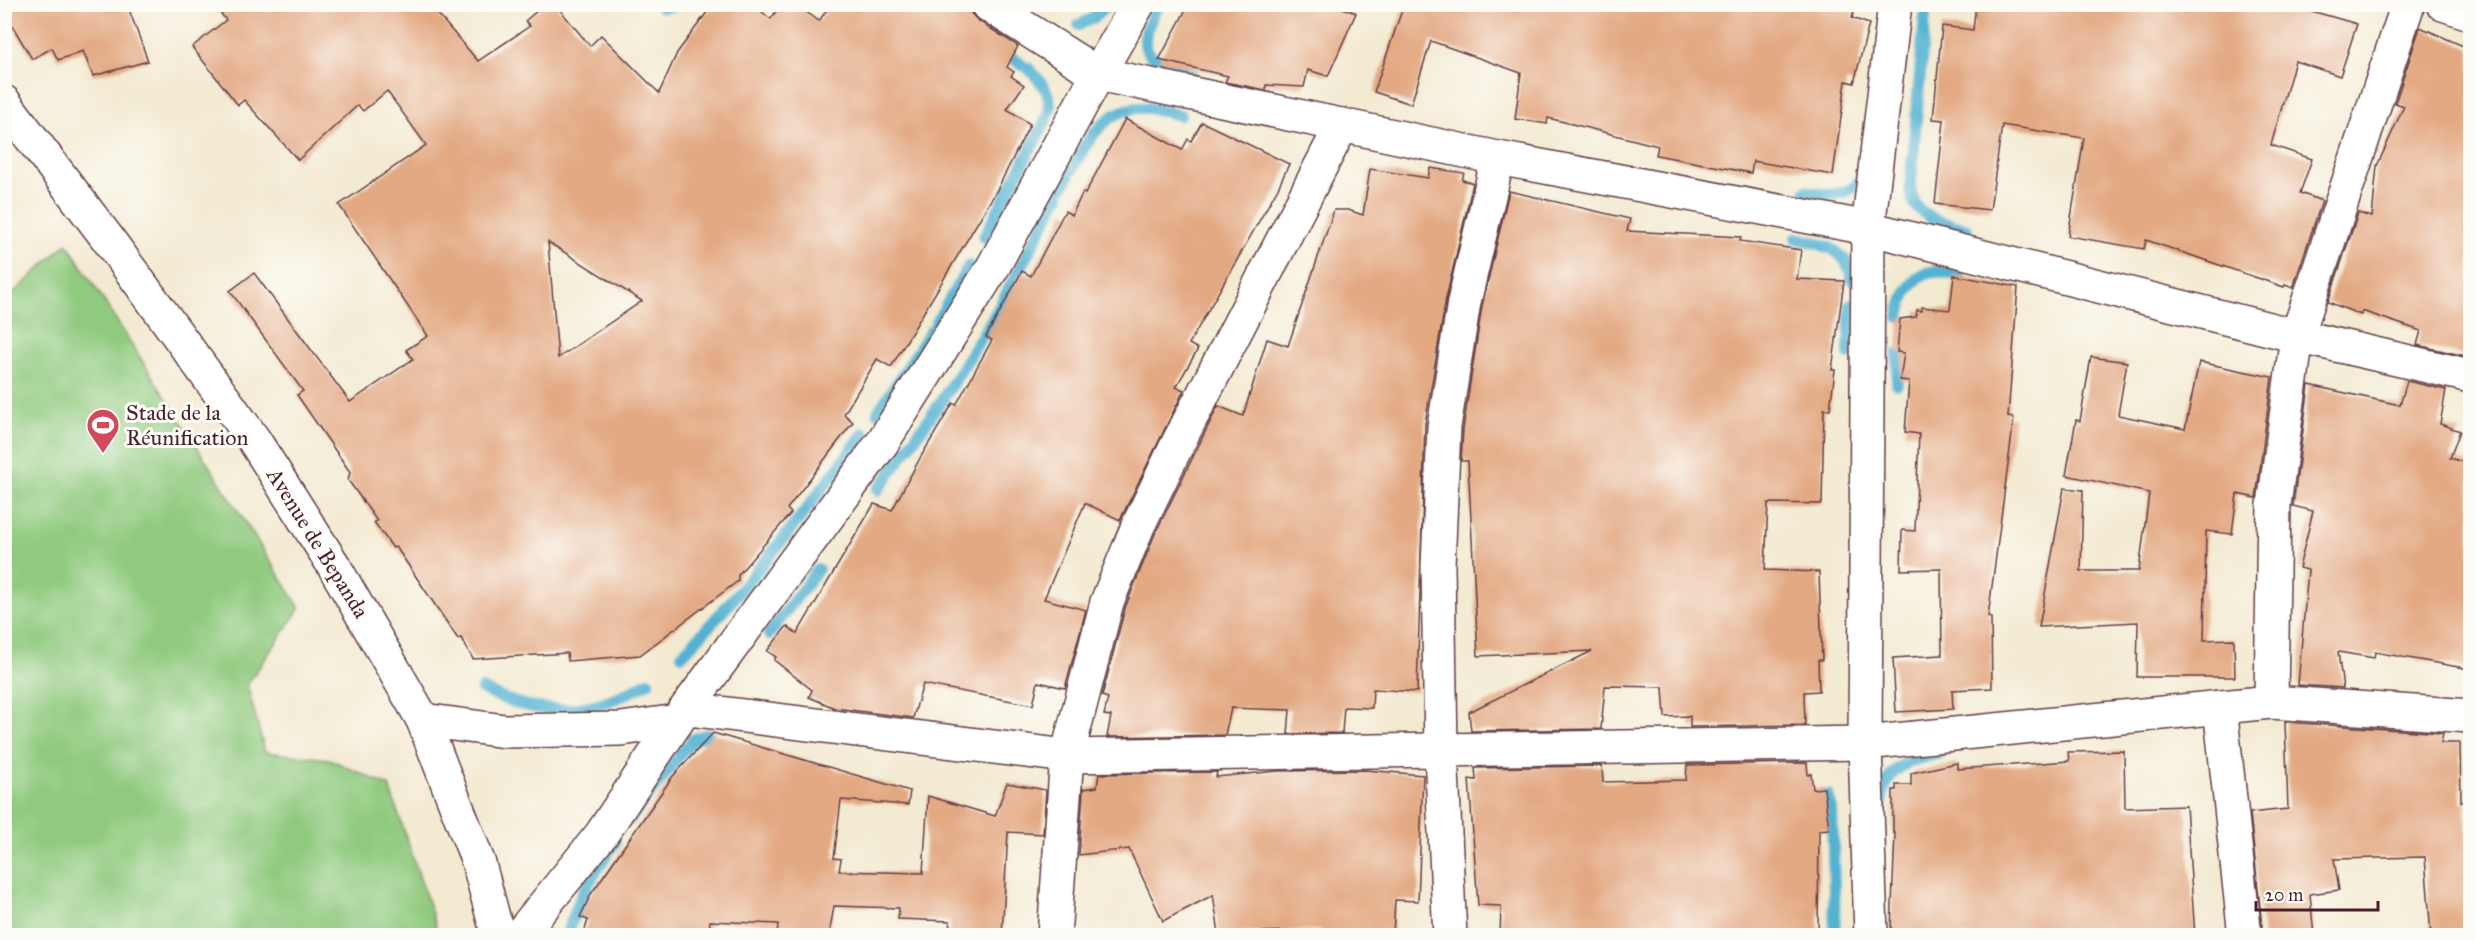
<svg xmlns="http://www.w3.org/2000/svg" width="2475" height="940" font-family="'IM FELL Great Primer',serif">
<rect width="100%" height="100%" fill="#fdfcf7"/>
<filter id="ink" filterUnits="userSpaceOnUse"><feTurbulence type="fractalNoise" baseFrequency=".0167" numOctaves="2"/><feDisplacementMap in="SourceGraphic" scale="12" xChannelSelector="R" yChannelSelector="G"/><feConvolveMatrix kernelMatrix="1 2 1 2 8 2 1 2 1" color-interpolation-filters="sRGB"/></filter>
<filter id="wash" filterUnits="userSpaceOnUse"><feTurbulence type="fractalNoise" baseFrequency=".008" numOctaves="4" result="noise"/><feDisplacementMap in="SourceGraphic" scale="24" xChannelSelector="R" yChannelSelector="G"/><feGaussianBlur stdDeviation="1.35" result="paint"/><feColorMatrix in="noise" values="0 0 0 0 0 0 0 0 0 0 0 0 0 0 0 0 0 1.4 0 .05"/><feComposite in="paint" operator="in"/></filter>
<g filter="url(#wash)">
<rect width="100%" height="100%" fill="#f3ead2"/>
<path fill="#90ca7f" stroke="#6d7455" stroke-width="1.5" d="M67 243 300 608 247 685 265 752 329 759 389 786 439 935H5V301Z"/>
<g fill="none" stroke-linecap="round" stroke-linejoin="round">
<g stroke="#53b2d2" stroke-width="12">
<path d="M1159 4C1130 55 1148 57 1193 76"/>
<path d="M1926 4 1910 190C1912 194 1913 200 1915 204 1925 220 1951 225 1967 229"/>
<path d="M662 7 683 4"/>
<path d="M1079 25 1093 18 1108 4"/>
<path d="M999 48 1022 65"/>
<path d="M1028 68C1063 102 1050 113 1030 150"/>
<path d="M1062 188C1081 153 1100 104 1148 108 1158 109 1169 113 1180 115"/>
<path d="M1806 191C1827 197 1855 197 1864 173"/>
<path d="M984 237 1027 156"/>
<path d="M1796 238C1822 243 1848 249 1852 279"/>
<path d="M1899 317C1902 299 1911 276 1931 272 1941 270 1951 274 1960 275"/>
<path d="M936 323 969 266"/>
<path d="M1849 354 1851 304"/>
<path d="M1897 384 1898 354"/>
<path d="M878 412 932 330"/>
<path d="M878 490 941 402 995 315 1059 195"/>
<path d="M769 634 818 569"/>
<path d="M682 655C748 587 807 510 864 433"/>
<path d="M482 689C542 719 591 716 648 682"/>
<path d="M1828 795 1832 809 1835 936"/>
<path d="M1881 807C1882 769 1907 759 1940 754"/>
<path d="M629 820 682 752 694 739 708 734"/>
<path d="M566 936 583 892 615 842"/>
</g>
</g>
<g id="blocks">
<g fill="#e3a983" fill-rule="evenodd">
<path d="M4 4H127L148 61 93 76 83 51 58 60 52 48 32 59 4 12Z"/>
<path d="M213 4H429L478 61 530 26 525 21 545 4H555L590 46 601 35 659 93 677 53 713 4H752L771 19 781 4H795L819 21 831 4H968L971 13 977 20 1018 46 1007 67 1014 72 1011 76 1024 85 1007 109 1030 124 997 190 891 367 877 359 844 414 853 422 787 509 791 513 738 575V581L640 655 568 661 567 653 473 659 461 638 458 639 396 547 393 548 374 522 377 521 348 480 350 472 297 395 303 391 230 291 254 273 350 402 413 359 406 350 428 336 339 205 426 145 387 91 363 111 358 105 298 160 244 100 238 105 192 47 226 20ZM548 242 642 301 558 358Z"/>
<path d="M1189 4H1332L1356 13 1328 76 1308 70 1304 87 1266 85V90L1225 82 1228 76 1159 60Z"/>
<path d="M1404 4H1856L1852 18 1869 24 1854 83 1846 81 1833 175 1753 161 1751 173 1656 155 1658 146 1580 126 1548 118 1547 124 1515 119 1521 73 1431 41 1411 104 1374 92Z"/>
<path d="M1976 4H2287L2357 24 2340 76 2295 61 2271 145 2312 159 2300 193 2322 201 2293 288 2285 285 2284 287 2146 240 2144 249 2068 236 2084 138 2002 125 1990 210 1935 204 1944 120 1933 119 1942 26 1973 30Z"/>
<path d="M2420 27 2470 49V357L2417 345 2421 331 2362 311 2361 315 2328 302 2358 213 2372 217 2377 166 2404 106 2395 103Z"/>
<path d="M1125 119 1182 150 1188 139 1191 141 1202 122 1289 164 1278 188 1189 344 1198 349 1176 387 1184 390 1120 520 1085 503 1044 599 1086 610 1065 688 1038 682 1033 705 923 684 913 718 835 708 809 697 812 690 774 660 776 657 767 651 787 626 797 634 874 504 892 510 920 458 953 403 956 405 992 340 986 337 1022 271 1031 276 1065 211 1072 215 1083 192 1085 194Z"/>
<path d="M1430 168 1464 173 1462 180 1473 183 1446 298 1425 424 1417 692 1373 689 1372 708 1344 707 1342 733 1288 734 1290 710 1231 708 1225 735 1107 737 1111 716 1104 715 1108 698 1102 696 1125 608 1155 534 1218 406 1243 416 1267 339 1288 346 1334 210H1348L1363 215 1370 169 1428 178Z"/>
<path d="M1509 191 1630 219 1627 231 1741 237 1740 241 1801 250 1797 279 1844 281 1832 370H1835L1830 409H1824L1822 504 1768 503 1765 570 1819 572 1822 660H1818L1819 691 1804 692 1805 725 1690 727V716L1665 717 1663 687 1605 686 1601 729 1471 731 1469 712 1592 651 1478 656 1468 461H1461L1463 429 1482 306Z"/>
<path d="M1954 275 2018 287 2008 417 2014 418 1988 617 1991 618 1992 688 1952 690 1953 709 1896 712 1893 658 1942 655 1941 569 1901 570 1902 530 1915 531 1919 434 1905 432 1909 381 1900 380 1904 353 1897 352 1900 319 1916 317 1917 310 1922 311V307L1950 310Z"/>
<path d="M2091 357 2127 362 2118 415 2185 429 2199 362 2272 377 2256 498 2237 494 2232 534 2206 531 2204 640 2234 639 2235 677H2137L2138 622 2039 627 2064 488 2083 490 2081 571H2139L2149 493 2066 475 2076 420 2080 421Z"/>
<path d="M2407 381 2446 390 2440 424 2460 431 2450 458 2470 464V669L2375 652 2374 658 2338 652 2343 688 2298 685 2308 570 2299 568 2313 511 2293 506 2309 385 2400 405Z"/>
<path d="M2285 722 2443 733 2441 743H2460L2461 802H2466L2467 859H2470V936H2431L2425 857 2334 859 2339 890 2310 894 2314 936H2263L2250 813 2288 809Z"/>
<path d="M713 733 910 791 908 805 841 800 834 858 841 859 839 871 923 873 928 796 995 816 1007 783 1046 790 1043 834 1008 832 1002 936H948L950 921 898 919 899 908 834 906 829 936H777L778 924 710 921 709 936H583L588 920 580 917 591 894 673 776Z"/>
<path d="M2124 751 2125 808 2186 806 2195 936H1903V930L1891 929 1895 833H1893V790H1896V785H1911V773L1957 763V769L2069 761 2068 752Z"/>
<path d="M1807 763 1808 775 1811 774 1813 789 1824 788 1829 829 1819 830 1818 936H1500L1501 906 1478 905 1469 779 1476 780 1475 768 1602 766 1603 782 1686 780 1687 765Z"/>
<path d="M1365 770 1423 775 1418 901 1395 900 1393 936H1321V930L1219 933 1213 895 1163 921 1129 849 1079 855 1083 789 1097 787 1099 774 1217 772 1216 777 1278 771Z"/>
</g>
</g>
</g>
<g filter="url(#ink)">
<use href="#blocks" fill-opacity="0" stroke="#633d44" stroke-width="1.5"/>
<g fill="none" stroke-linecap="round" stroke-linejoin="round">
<defs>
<g id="street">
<path d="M987 4 1098 74 1498 158 1868 228 2297 336 2470 376"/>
<path d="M2443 4 2470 13"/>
<path d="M2271 702 2274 505 2297 336 2408 4"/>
<path d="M2220 707 2245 936"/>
<path d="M688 709 1067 756 1865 743 2271 702 2470 716"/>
<path d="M423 720 505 731 621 729 677 721"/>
<path d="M519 936 601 835 677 721 882 443 993 267 1098 74 1138 4"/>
<path d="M1054 936 1067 756 1107 602 1138 526 1179 441 1342 125"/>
<path d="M1450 936 1441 751 1438 566 1444 427 1464 302 1498 158"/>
<path d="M1871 936 1865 743 1868 228 1895 4"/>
</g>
<path id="secondary" d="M4 102 108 239 254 440 334 566 423 720 479 864 498 936"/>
</defs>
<use href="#street" stroke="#633d44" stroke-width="36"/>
<use href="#secondary" stroke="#633d44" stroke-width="36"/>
<use href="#street" stroke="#fff" stroke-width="33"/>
<use href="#secondary" stroke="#fff" stroke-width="33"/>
</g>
</g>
<defs>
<symbol id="stadium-pin" viewBox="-11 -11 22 30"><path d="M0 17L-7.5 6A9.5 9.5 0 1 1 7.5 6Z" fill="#d1495b" stroke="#fdfcf7"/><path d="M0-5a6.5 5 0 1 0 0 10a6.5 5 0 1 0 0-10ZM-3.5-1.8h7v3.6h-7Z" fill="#fff"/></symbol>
</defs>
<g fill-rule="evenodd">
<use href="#stadium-pin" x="84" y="406" width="38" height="52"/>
</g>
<g text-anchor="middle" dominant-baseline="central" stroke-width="6" stroke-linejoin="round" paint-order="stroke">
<g font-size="22" fill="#4a1f2b" stroke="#fdfcf7" text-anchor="start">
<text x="126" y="412">Stade de la<tspan x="126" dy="25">Réunification</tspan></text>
</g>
<g font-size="22" fill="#4a1f2b" stroke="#fdfcf7">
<text transform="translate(318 543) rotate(58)">Avenue de Bepanda</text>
</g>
</g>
<rect width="2475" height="940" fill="none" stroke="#fdfcf7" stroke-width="24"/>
<path d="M2256 901v9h122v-9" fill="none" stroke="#4a1f2b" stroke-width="3"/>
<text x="2265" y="901" font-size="18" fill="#4a1f2b" stroke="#fdfcf7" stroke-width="4.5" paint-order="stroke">20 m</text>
</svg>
